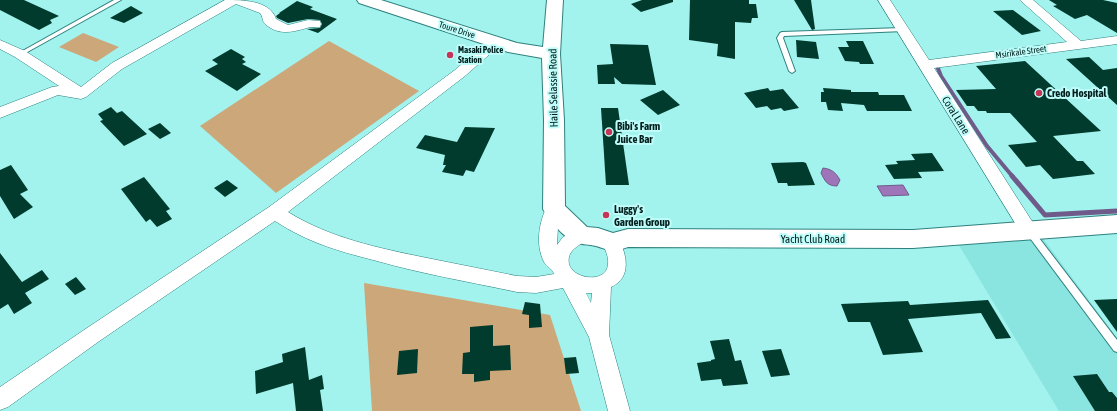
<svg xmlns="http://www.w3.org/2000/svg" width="1117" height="411" font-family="'Asap Condensed',sans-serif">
<rect width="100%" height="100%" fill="#a2f2ee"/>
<path fill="#8ae4e0" d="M1042 237 1117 338V411H1059L957 242Z"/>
<g fill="#cca77a">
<path d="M83 33 119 47 96 62 59 47Z"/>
<path d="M329 41 419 91 276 193 200 126Z"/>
<path d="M364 283 550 315 581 411H372Z"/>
</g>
<g fill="#9f75b9" stroke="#6f5b8a">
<path d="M823 168C832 169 836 173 840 180L837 186C827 186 825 181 821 173Z"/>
<path d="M903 185 909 195 883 196 877 186Z"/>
</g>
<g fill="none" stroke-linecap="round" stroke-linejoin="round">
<path stroke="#6f5b8a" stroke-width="4" d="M937 66 941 76 987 146 1013 177"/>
<path stroke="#6f5b8a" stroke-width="5" d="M1012 176 1045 215 1117 211"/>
</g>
<g fill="#003b2d">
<path d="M0 0H24L59 16 50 20 52 23 39 30 0 10Z"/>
<path d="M642 0H673V2L641 12 631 4Z"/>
<path d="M690 0H749V4H756L758 18H752L751 23 735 22V59L717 56 718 44 689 40Z"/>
<path d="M794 0H811L815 29 812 30Z"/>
<path d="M1049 0H1103L1117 3V33L1087 15 1075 19 1053 6 1057 5Z"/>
<path d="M297 1 313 7 310 9 337 19 318 33 307 29 320 28 322 24 320 20 308 19 288 23 277 18 276 16 280 13H279Z"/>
<path d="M131 6 143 13 124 23 110 18Z"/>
<path d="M1013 10 1041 31 1022 35 993 11Z"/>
<path d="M796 40 816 42 819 59 797 57Z"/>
<path d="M846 41H863L874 64H860L859 62 845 61 838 47H849Z"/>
<path d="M610 44 648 45 656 85 622 84 614 77 615 84H598L597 65 613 64Z"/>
<path d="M231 49 245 57 242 59 246 62 242 64 261 74 237 91 205 71 218 64 212 60Z"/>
<path d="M1089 57 1103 70 1117 68V105L1066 59Z"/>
<path d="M1025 61 1101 131 1053 136 1077 161H1083L1095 174 1053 179 1040 165 1026 167 1008 145 1037 142 1010 113H987L986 111H978L974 106H967L956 90 996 89 976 66Z"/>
<path d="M768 88 770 91 783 89 799 108 784 111 781 108 771 110 767 106 756 108 744 93Z"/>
<path d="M823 88 851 90V92H878L879 95H904L912 111H867L864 105 841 103 843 111 828 110 826 102H821V92H824Z"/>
<path d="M663 90 680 105 658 115 640 100Z"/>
<path d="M111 107 117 113 122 111 147 134 124 146 100 121 103 120 98 114Z"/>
<path d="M601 108H618L629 185H606Z"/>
<path d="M160 123 171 133 160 139 148 129Z"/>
<path d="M465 127 495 128 474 172 466 170 463 176 442 172 446 165H443L445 155 416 148 425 135 457 142Z"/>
<path d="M932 153 944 171 918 172 922 178 894 179 885 165 898 164 896 161 915 160 911 154Z"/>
<path d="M803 162 806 163 815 185 788 186 787 183H778L771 163Z"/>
<path d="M11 165 28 190 20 194 33 207 14 219 0 196V170Z"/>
<path d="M144 177 170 209 166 211 172 219 157 227 150 219 146 222 121 189Z"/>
<path d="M227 180 238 188 225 197 214 188Z"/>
<path d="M0 253 22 282 42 270 49 279 25 293 32 303 14 314 8 304 0 309Z"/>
<path d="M76 277 86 289 75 295 65 284Z"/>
<path d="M1117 299V332L1094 300Z"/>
<path d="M988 300 1011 338 996 339 981 313 908 319 923 352 883 355 870 322H848L841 304 908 301 910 305Z"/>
<path d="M525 302 540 304 542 327 529 328V315L522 314Z"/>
<path d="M493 325V346L510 345 511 370 490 371V380L474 382V374H462L463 353 470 352V327Z"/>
<path d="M729 339 735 361 741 360 748 384 723 386 721 379 701 381 697 363 711 361V360L715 359 710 341Z"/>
<path d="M305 347 309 380 322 375 324 389 320 390 323 411H296L293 383 256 394 255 371 283 362 282 354Z"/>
<path d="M418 349 417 373 397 375 399 351Z"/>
<path d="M781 349 790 375 771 377 762 351Z"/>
<path d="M576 357 579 373 566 374 564 358Z"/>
<path d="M1097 374 1109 392H1112L1117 398V411H1095L1073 376Z"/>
</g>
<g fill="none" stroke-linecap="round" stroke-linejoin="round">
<defs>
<g id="lane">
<path d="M114 0H121L22 55H18L17 54Z"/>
<path d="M902 28 905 30 904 31 784 36 783 38 795 71 792 73 789 71 777 38 780 33 782 32Z"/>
<path d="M1030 229 1033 230 1117 340V352L1114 351 1027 234 1026 232 1027 230Z"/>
</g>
<g id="street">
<path d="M225 0C242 0 270 0 276 19L288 25 308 20 320 21 321 24 320 27C315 28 311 26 307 28 292 32 279 36 265 24 262 21 263 16 260 13L236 4 122 69 86 97 81 99 58 95 0 118V107L52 87 59 86 15 57 0 49V40L25 51 81 87 112 63Z"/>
<path d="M878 0H890L929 60 1067 42 1020 0H1033L1081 41 1117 36V44L934 68 1035 226 1038 231 1035 236 1029 238 1023 236Z"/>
<path d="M495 38 500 39 502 42 500 45 465 76 288 212C330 238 378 248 427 258 457 264 487 270 517 276L536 277 554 274C552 268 547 267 544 262 535 244 539 222 548 204L554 202 560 204 563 209 558 227 557 245 563 237 581 228 587 230 590 235C585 244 575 245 570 254 560 278 607 287 608 264 609 257 605 250 603 243L606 238 612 236 618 238C627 254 632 278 611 287L609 335 630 411H608L589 337 563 288 536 293 517 292C470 282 423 274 377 261 338 251 309 243 275 221L98 342 8 407 0 410V387L84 330 269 207 455 70 490 39ZM586 293H592L591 303Z"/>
</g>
<path id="secondary" d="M357 0H381L517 43 543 47 547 0H563L560 54 564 120 565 206 587 227 598 228 613 233 628 229 913 230 1117 215V233L913 248 628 247C610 253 613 251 596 246 589 244 582 245 575 242 563 237 549 220 543 209L544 120 542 58 508 52 359 3Z"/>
</defs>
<use href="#lane" stroke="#2e817e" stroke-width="2"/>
<use href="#street" stroke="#2e817e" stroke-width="1"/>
<use href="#secondary" stroke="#2e817e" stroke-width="2"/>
<use href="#lane" fill="#fff" fill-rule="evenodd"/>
<use href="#street" fill="#fff" fill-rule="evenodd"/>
<use href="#secondary" fill="#fff" fill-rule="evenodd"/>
</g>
<g fill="#c53557" stroke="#befdf9" stroke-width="1.5">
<circle cx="450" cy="55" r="4"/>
<circle cx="1039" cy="93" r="4"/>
<circle cx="609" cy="132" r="4"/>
<circle cx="606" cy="215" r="4"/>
</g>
<g text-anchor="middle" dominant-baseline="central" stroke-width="4" stroke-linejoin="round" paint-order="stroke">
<g font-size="9" fill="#001e1d" stroke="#befdf9">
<text transform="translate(457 30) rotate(18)">Toure Drive</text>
<text transform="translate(1021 52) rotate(-8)">Msirikale Street</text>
</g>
<g font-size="9" font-weight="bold" fill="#001e1d" stroke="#befdf9" text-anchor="start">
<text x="458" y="50">Masaki Police<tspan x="458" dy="10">Station</tspan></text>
</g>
<g font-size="11" fill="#001e1d" stroke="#befdf9">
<text transform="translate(553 88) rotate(-91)">Haile Selassie Road</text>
<text transform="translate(956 115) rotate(58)">Coral Lane</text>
<text x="813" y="239">Yacht Club Road</text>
</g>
<g font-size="11" font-weight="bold" fill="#001e1d" stroke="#befdf9" text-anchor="start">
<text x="1047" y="93">Credo Hospital</text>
<text x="617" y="126">Bibi's Farm<tspan x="617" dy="13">Juice Bar</tspan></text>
<text x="614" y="209">Luggy's<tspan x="614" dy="13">Garden Group</tspan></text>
</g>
</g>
</svg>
